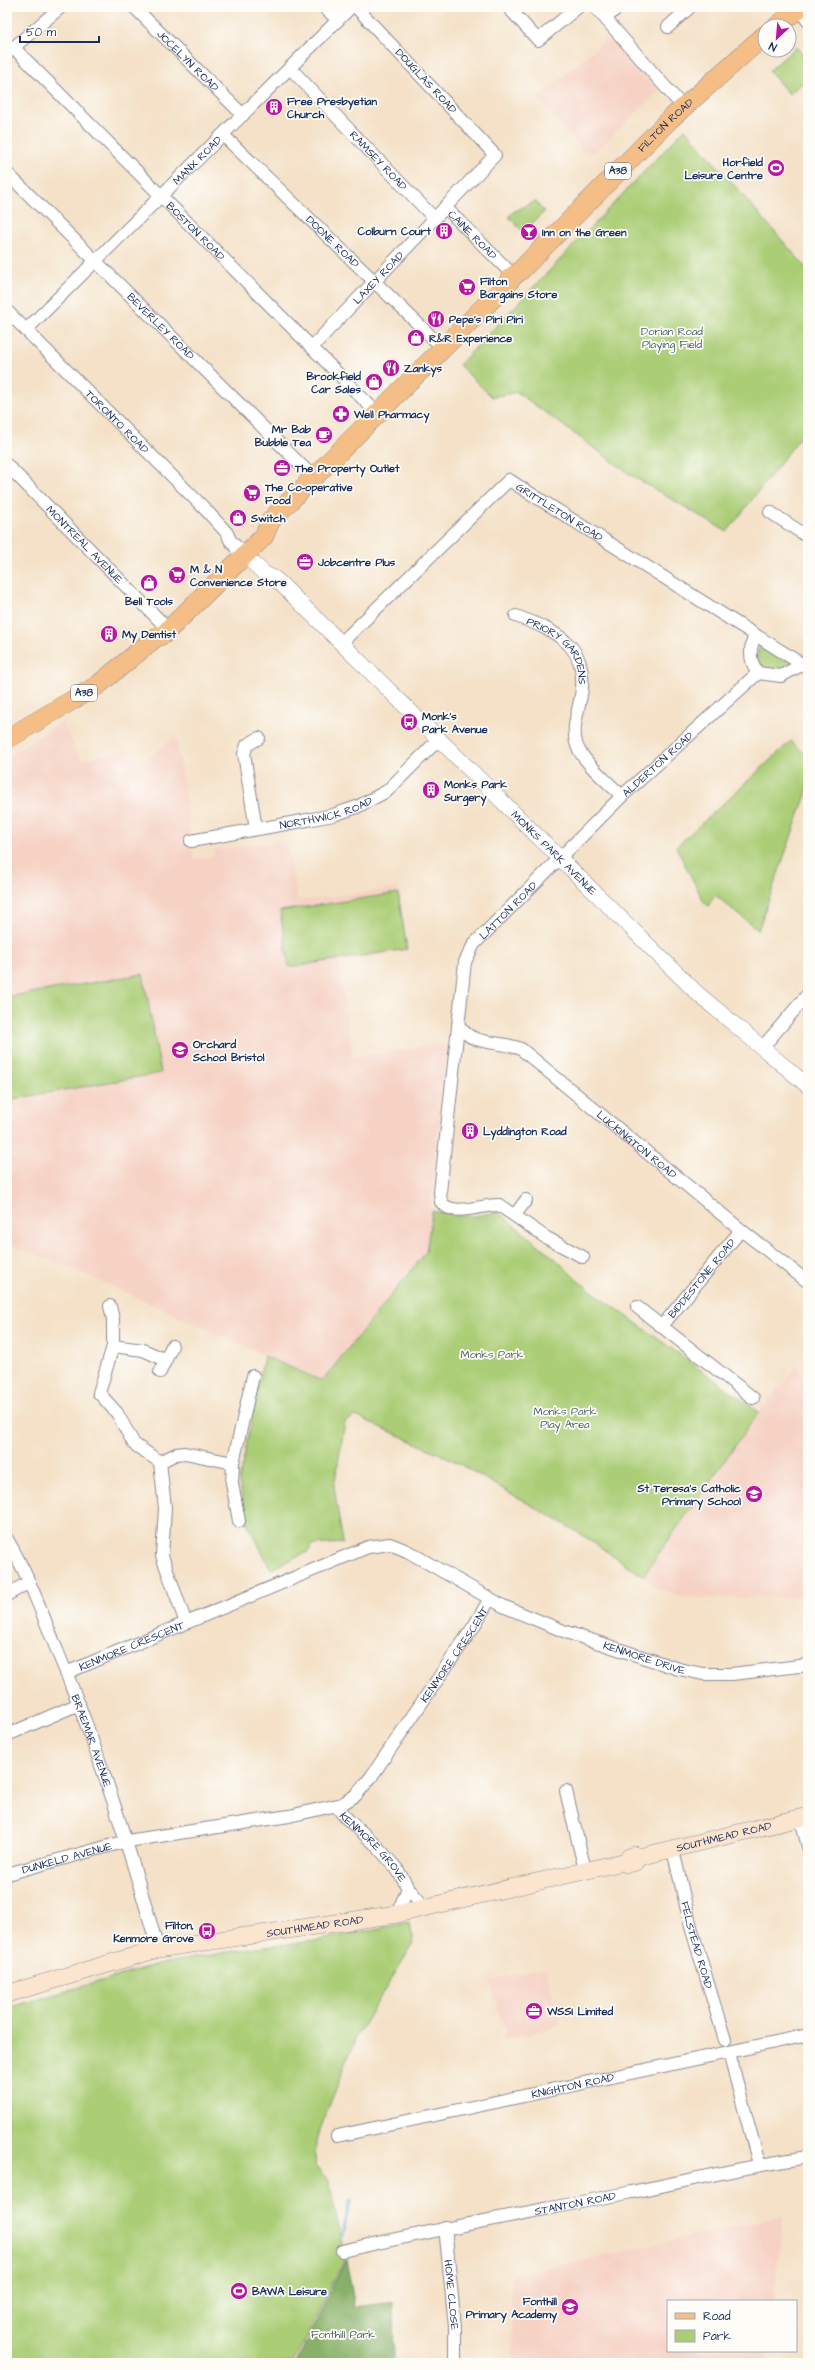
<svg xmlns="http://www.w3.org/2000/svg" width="815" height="2370" font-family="'Architects Daughter',sans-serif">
<rect width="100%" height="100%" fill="#fdfcf7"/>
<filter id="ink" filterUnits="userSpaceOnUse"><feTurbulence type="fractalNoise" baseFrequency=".025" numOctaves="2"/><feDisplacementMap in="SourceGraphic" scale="8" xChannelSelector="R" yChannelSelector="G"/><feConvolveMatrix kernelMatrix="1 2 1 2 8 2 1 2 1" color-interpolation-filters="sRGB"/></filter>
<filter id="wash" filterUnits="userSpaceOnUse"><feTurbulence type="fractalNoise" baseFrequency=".012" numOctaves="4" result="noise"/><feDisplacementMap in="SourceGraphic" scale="16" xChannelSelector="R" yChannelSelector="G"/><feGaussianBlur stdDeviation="0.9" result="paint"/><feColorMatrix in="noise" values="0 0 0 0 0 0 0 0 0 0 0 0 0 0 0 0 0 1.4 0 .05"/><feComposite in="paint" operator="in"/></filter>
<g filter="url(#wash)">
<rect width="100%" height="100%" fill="#f4e1c7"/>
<g fill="#f6d2c4">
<path d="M612 35 660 90 595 152 584 151 537 98Z"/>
<path d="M63 722 80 760 131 750 139 765 176 736 194 859 214 856 213 850 286 841 298 901 398 888 408 951 338 961 353 1057 447 1043 426 1252 322 1381 69 1267 7 1244V757Z"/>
<path d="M798 1365 808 1382V1597L699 1598 679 1596 656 1588 643 1576 759 1412Z"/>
<path d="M545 1968 561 2025 507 2039 490 1981Z"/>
<path d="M783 2216 774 2301H668V2351H769L768 2363H512L511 2276Z"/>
</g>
<g fill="#abcd76" stroke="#637e6a">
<path d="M796 47 808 60V78L789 94 769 71Z"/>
<path d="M685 129 808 270V427L727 532 634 477 517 392 492 397 459 365Z"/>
<path d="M535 201 544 212 523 232 509 217 513 212Z"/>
<path d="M762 643 792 664C784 674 773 671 762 669 756 660 755 652 762 643Z"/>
<path d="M791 741 808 757V789L758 930 715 895 708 906 704 902 676 847Z"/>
<path d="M398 893 407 949 289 967 280 911Z"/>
<path d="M143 974 161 1073 7 1100V997Z"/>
<path d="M432 1211 459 1216H475L498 1212 557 1260 578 1281 759 1412 643 1576 581 1534 451 1459 356 1416 345 1422 334 1487 343 1543 312 1545 309 1551 271 1569 246 1521 239 1482 264 1356 322 1381 426 1252Z"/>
<path d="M410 1922 413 1944 356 2037 316 2140 315 2165 329 2181 345 2259 293 2363H7V2008L161 1964 233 1951 315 1941Z"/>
</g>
<path fill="#88b067" stroke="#527062" d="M346 2260 355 2307 393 2302 394 2363H296Z"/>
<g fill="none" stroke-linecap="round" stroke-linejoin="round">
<path stroke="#5ba6d3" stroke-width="3" d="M342 2235 351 2201"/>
</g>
</g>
<g filter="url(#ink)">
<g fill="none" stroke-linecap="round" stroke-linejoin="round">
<defs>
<g id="minor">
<path id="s1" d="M134 7 243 115"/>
<path d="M324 7 338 20"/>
<path d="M508 7 538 40 578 7"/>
<path d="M595 7 683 107"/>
<path d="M798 9 808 21"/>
<path d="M606 18 618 7"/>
<path d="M668 27 690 7"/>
<path id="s2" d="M14 48 378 414"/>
<path d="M7 53 61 7"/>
<path id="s3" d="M290 68 435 219"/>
<path id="s4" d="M223 135 443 348"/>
<path id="s5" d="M7 173 314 478"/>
<path id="s6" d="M445 207 516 278"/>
<path id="s7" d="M7 311 205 509 227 533 230 540 238 549"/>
<path id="s8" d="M26 330 351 7"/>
<path id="s9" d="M312 347 495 155 356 7"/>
<path id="s10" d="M7 465 162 623"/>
<path d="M770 512 808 537"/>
<path id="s11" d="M516 616C562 633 593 649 579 705 576 719 572 732 577 746 583 762 610 784 622 796"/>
<path d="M755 635C749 649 749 661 758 673L781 676 803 664"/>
<path id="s12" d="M341 643 509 480 808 668"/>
<path d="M256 829 244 754 247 745 259 738"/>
<path id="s13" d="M191 841 302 821 333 815 357 807 387 791 438 740"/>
<path id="s14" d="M459 1026C473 1047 500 1040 521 1049L741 1230 808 1282"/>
<path d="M762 1048 808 994"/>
<path d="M515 1215 526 1200"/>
<path id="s15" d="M583 1257 545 1237 499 1205C483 1204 453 1218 441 1202L440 1192 465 962 474 944 622 796 758 673"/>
<path d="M110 1306 113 1319V1346L99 1393 117 1413 134 1444 160 1462 165 1508 162 1556 186 1623"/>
<path d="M637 1307 753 1398"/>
<path id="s16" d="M662 1326 741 1230"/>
<path d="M113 1346 143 1350 166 1360"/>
<path d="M160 1372 172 1346"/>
<path d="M160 1462 176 1454 185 1453 233 1463"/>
<path d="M239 1521 232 1483 233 1463 253 1376"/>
<path id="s17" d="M7 1539C32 1581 47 1628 66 1672 103 1763 131 1855 158 1949"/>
<path d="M7 1595 29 1582"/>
<path id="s18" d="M66 1673 368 1547 390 1544 407 1551 503 1606 566 1632 679 1669 703 1674H732L808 1665"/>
<path d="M7 1735 79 1704"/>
<path d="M566 1791 585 1870"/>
<path id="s19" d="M337 1807 345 1817 375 1844 397 1869 408 1888 425 1908"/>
<path d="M801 1818 808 1847"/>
<path id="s20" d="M673 1850 691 1927 725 2040"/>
<path id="s21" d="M7 1874 127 1841 289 1816 342 1804 356 1795 371 1777 474 1626 489 1600"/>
<path d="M397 1914 408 1888"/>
<path d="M729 2053 759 2164"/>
<path id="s22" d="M337 2136 808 2035"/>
<path id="s23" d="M445 2227 455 2327V2363"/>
<path id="s24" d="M342 2251C437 2229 532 2212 627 2193 687 2181 747 2166 808 2157"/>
</g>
<g id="tertiary">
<path id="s25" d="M238 549 265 574 274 578 280 583 698 994 808 1086"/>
</g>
<g id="secondary">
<path id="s26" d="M629 1857 635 1855 639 1857 808 1816"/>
<path id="s27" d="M7 1994 158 1949 397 1914 623 1862 627 1864 636 1862 639 1857"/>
</g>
<g id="primary">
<path d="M777 26 801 7"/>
<path id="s28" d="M7 739 98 685 155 638 164 634 251 549 264 536 271 520 509 282 510 278 520 271 668 121 765 35"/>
</g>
</defs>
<use href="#minor" stroke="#888892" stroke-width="14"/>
<use href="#tertiary" stroke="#888892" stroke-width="16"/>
<use href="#secondary" stroke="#888892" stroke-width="18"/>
<use href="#primary" stroke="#888892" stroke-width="20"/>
<use href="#minor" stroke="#fff" stroke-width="12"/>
<use href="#tertiary" stroke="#fff" stroke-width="15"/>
<use href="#secondary" stroke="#fbe5cf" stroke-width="17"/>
<use href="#primary" stroke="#f5be86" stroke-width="19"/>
</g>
</g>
<defs>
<symbol id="building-disc" viewBox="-11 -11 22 22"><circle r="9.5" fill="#b5179e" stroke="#fdfcf7"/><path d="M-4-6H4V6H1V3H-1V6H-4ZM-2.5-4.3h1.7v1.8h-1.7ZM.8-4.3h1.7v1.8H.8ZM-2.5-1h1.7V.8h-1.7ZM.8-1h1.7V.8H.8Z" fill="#fff"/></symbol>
<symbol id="stadium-disc" viewBox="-11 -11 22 22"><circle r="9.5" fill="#b5179e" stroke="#fdfcf7"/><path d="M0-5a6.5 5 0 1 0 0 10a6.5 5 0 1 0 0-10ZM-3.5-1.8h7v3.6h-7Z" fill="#fff"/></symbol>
<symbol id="bar-disc" viewBox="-11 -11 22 22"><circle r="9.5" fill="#b5179e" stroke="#fdfcf7"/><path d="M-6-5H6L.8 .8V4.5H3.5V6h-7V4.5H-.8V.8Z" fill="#fff"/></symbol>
<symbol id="supermarket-disc" viewBox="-11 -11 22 22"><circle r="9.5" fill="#b5179e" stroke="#fdfcf7"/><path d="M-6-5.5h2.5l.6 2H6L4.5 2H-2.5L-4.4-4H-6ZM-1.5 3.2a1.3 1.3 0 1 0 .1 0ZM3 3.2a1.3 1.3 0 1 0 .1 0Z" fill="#fff"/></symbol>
<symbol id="restaurant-disc" viewBox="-11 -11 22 22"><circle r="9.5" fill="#b5179e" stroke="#fdfcf7"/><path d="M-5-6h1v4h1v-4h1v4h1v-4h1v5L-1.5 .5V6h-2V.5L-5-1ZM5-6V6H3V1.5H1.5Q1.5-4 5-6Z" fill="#fff"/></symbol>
<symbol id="shop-disc" viewBox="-11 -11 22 22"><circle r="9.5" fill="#b5179e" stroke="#fdfcf7"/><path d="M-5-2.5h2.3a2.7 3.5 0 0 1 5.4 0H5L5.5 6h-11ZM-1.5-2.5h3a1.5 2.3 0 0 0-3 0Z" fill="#fff"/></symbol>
<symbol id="pharmacy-disc" viewBox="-11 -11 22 22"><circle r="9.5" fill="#b5179e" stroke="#fdfcf7"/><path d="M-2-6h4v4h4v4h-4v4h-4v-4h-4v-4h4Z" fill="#fff"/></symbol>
<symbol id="cafe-disc" viewBox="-11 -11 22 22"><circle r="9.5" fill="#b5179e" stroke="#fdfcf7"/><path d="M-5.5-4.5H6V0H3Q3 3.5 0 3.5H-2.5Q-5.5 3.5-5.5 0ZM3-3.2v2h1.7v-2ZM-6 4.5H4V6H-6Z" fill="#fff"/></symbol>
<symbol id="office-disc" viewBox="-11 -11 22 22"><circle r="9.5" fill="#b5179e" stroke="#fdfcf7"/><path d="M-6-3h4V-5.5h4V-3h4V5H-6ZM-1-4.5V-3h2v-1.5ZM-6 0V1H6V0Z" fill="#fff"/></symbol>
<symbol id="bus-disc" viewBox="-11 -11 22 22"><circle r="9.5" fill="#b5179e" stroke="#fdfcf7"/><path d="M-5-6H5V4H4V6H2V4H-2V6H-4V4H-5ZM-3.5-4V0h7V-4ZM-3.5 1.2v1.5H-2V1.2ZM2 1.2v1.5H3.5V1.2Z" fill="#fff"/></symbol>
<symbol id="school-disc" viewBox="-11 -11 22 22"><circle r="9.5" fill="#b5179e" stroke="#fdfcf7"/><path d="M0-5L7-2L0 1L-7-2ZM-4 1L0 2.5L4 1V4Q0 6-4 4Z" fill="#fff"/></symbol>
</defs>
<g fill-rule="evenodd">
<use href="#building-disc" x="264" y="97" width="20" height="20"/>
<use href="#stadium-disc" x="766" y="158" width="20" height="20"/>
<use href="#building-disc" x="434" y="221" width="20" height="20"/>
<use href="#bar-disc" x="519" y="222" width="20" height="20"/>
<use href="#supermarket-disc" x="457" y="277" width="20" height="20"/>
<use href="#restaurant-disc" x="426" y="309" width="20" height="20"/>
<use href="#shop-disc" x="406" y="328" width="20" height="20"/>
<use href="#restaurant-disc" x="381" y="358" width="20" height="20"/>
<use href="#shop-disc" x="364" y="372" width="20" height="20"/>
<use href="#pharmacy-disc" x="331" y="404" width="20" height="20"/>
<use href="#cafe-disc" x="314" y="425" width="20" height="20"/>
<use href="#office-disc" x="272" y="458" width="20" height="20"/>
<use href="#supermarket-disc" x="242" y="483" width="20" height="20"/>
<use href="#shop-disc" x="228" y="508" width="20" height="20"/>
<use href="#office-disc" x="295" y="552" width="20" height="20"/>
<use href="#supermarket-disc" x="167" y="565" width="20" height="20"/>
<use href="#shop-disc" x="139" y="573" width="20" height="20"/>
<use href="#building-disc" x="99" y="624" width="20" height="20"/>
<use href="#bus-disc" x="399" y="712" width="20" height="20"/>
<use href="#building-disc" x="421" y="780" width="20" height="20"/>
<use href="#school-disc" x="170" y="1040" width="20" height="20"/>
<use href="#building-disc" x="460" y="1121" width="20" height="20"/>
<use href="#school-disc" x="744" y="1484" width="20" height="20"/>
<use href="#bus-disc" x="197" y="1921" width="20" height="20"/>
<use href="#office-disc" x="524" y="2001" width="20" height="20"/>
<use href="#stadium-disc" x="229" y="2281" width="20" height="20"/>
<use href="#school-disc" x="560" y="2297" width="20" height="20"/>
</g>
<g text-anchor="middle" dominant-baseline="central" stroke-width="3.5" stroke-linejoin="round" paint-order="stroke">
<g fill="#fdfcf7" stroke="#5f6c8c" stroke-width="1">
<rect x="605" y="163" width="26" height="16" rx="3"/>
<rect x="71" y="685" width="26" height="16" rx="3"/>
</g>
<g font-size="10" font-weight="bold" fill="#1b2f5e">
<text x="618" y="171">A38</text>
<text x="84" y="693">A38</text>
</g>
<g font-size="11" fill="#1b2f5e" stroke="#fdfcf7">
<text stroke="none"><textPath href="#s1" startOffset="76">JOCELYN ROAD</textPath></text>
<text transform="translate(426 81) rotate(47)">DOUGLAS ROAD</text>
<text stroke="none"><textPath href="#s28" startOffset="906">FILTON ROAD</textPath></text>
<text stroke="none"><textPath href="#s8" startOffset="241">MANX ROAD</textPath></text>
<text stroke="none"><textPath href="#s3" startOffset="128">RAMSEY ROAD</textPath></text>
<text stroke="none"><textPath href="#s2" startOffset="258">BOSTON ROAD</textPath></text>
<text stroke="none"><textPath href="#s6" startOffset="39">CAINE ROAD</textPath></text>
<text stroke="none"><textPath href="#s4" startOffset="153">DOONE ROAD</textPath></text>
<text stroke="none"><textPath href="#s9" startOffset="96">LAXEY ROAD</textPath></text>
<text stroke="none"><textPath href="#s5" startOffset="217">BEVERLEY ROAD</textPath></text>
<text stroke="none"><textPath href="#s7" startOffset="156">TORONTO ROAD</textPath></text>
<text stroke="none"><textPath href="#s12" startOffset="294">GRITTLETON ROAD</textPath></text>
<text stroke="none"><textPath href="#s10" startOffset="111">MONTREAL AVENUE</textPath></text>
<text stroke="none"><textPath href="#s11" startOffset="58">PRIORY GARDENS</textPath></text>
<text stroke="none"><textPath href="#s15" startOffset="678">ALDERTON ROAD</textPath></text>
<text stroke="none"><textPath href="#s13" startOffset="138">NORTHWICK ROAD</textPath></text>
<text stroke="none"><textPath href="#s25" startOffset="439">MONKS PARK AVENUE</textPath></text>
<text stroke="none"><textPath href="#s15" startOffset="469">LATTON ROAD</textPath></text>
<text stroke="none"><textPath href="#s14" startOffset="218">LUCKINGTON ROAD</textPath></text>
<text stroke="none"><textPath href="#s16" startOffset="62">BIDDESTONE ROAD</textPath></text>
<text stroke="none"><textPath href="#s18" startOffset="71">KENMORE CRESCENT</textPath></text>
<text stroke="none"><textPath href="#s21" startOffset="531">KENMORE CRESCENT</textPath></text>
<text stroke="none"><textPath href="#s18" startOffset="629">KENMORE DRIVE</textPath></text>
<text stroke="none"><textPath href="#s17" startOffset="219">BRAEMAR AVENUE</textPath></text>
<text stroke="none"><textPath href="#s26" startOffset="98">SOUTHMEAD ROAD</textPath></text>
<text stroke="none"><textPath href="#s19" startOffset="54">KENMORE GROVE</textPath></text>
<text stroke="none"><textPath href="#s21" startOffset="62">DUNKELD AVENUE</textPath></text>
<text stroke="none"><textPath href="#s27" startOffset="316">SOUTHMEAD ROAD</textPath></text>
<text stroke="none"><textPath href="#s20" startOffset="98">FELSTEAD ROAD</textPath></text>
<text stroke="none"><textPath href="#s22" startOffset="241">KNIGHTON ROAD</textPath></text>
<text stroke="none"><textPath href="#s24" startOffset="238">STANTON ROAD</textPath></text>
<text stroke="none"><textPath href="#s23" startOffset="68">HOME CLOSE</textPath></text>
</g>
<g font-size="11" font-weight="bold" fill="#1b2f5e" stroke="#fdfcf7" text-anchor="start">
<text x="287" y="101">Free Presbyetian<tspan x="287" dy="13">Church</tspan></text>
<text x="763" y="162" text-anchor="end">Horfield<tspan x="763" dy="13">Leisure Centre</tspan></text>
<text x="431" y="231" text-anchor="end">Colburn Court</text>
<text x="542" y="232">Inn on the Green</text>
<text x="480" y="281">Filton<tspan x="480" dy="13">Bargains Store</tspan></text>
<text x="449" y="319">Pepe's Piri Piri</text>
<text x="429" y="338">R&amp;R Experience</text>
<text x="404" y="368">Zankys</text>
<text x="361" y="376" text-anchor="end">Brookfield<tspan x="361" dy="13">Car Sales</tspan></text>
<text x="354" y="414">Well Pharmacy</text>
<text x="311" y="429" text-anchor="end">Mr Bab<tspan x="311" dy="13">Bubble Tea</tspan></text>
<text x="295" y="468">The Property Outlet</text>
<text x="265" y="487">The Co-operative<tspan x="265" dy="13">Food</tspan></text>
<text x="251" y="518">Switch</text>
<text x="318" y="562">Jobcentre Plus</text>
<text x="190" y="569">M &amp; N<tspan x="190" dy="13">Convenience Store</tspan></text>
<text x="149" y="601" text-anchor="middle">Bell Tools</text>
<text x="122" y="634">My Dentist</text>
<text x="422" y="716">Monk's<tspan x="422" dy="13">Park Avenue</tspan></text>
<text x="444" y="784">Monks Park<tspan x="444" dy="13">Surgery</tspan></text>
<text x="193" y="1044">Orchard<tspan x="193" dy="13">School Bristol</tspan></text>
<text x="483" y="1131">Lyddington Road</text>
<text x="741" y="1488" text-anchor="end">St Teresa's Catholic<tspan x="741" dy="13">Primary School</tspan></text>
<text x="194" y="1925" text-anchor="end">Filton,<tspan x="194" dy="13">Kenmore Grove</tspan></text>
<text x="547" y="2011">WSSI Limited</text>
<text x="252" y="2291">BAWA Leisure</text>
<text x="557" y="2301" text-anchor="end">Fonthill<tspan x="557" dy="13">Primary Academy</tspan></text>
</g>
<g font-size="11" fill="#465e65" stroke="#fdfcf7">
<text x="672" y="331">Dorian Road<tspan x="672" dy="13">Playing Field</tspan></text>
<text x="492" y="1354">Monks Park</text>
<text x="565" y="1411">Monks Park<tspan x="565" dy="13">Play Area</tspan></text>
<text x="343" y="2334">Fonthill Park</text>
</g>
</g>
<rect width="815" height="2370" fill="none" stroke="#fdfcf7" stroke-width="24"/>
<rect x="667" y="2300" width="130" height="52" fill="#fdfcf7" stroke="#a3aaba"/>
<rect x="675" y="2313" width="20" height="6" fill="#f5be86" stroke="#a3aaba"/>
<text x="703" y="2320" font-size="12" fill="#1b2f5e">Road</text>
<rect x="675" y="2330" width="20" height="12" fill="#abcd76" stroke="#a3aaba"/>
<text x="703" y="2340" font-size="12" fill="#1b2f5e">Park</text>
<g transform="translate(777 38) rotate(206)"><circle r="19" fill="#fdfcf7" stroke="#a3aaba"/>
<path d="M0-3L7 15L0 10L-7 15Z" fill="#b5179e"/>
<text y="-6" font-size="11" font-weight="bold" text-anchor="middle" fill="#1b2f5e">N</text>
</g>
<path d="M20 36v6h79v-6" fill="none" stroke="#1b2f5e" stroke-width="2"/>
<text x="26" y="36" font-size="12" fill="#1b2f5e" stroke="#fdfcf7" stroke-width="3" paint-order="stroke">50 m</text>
</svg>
